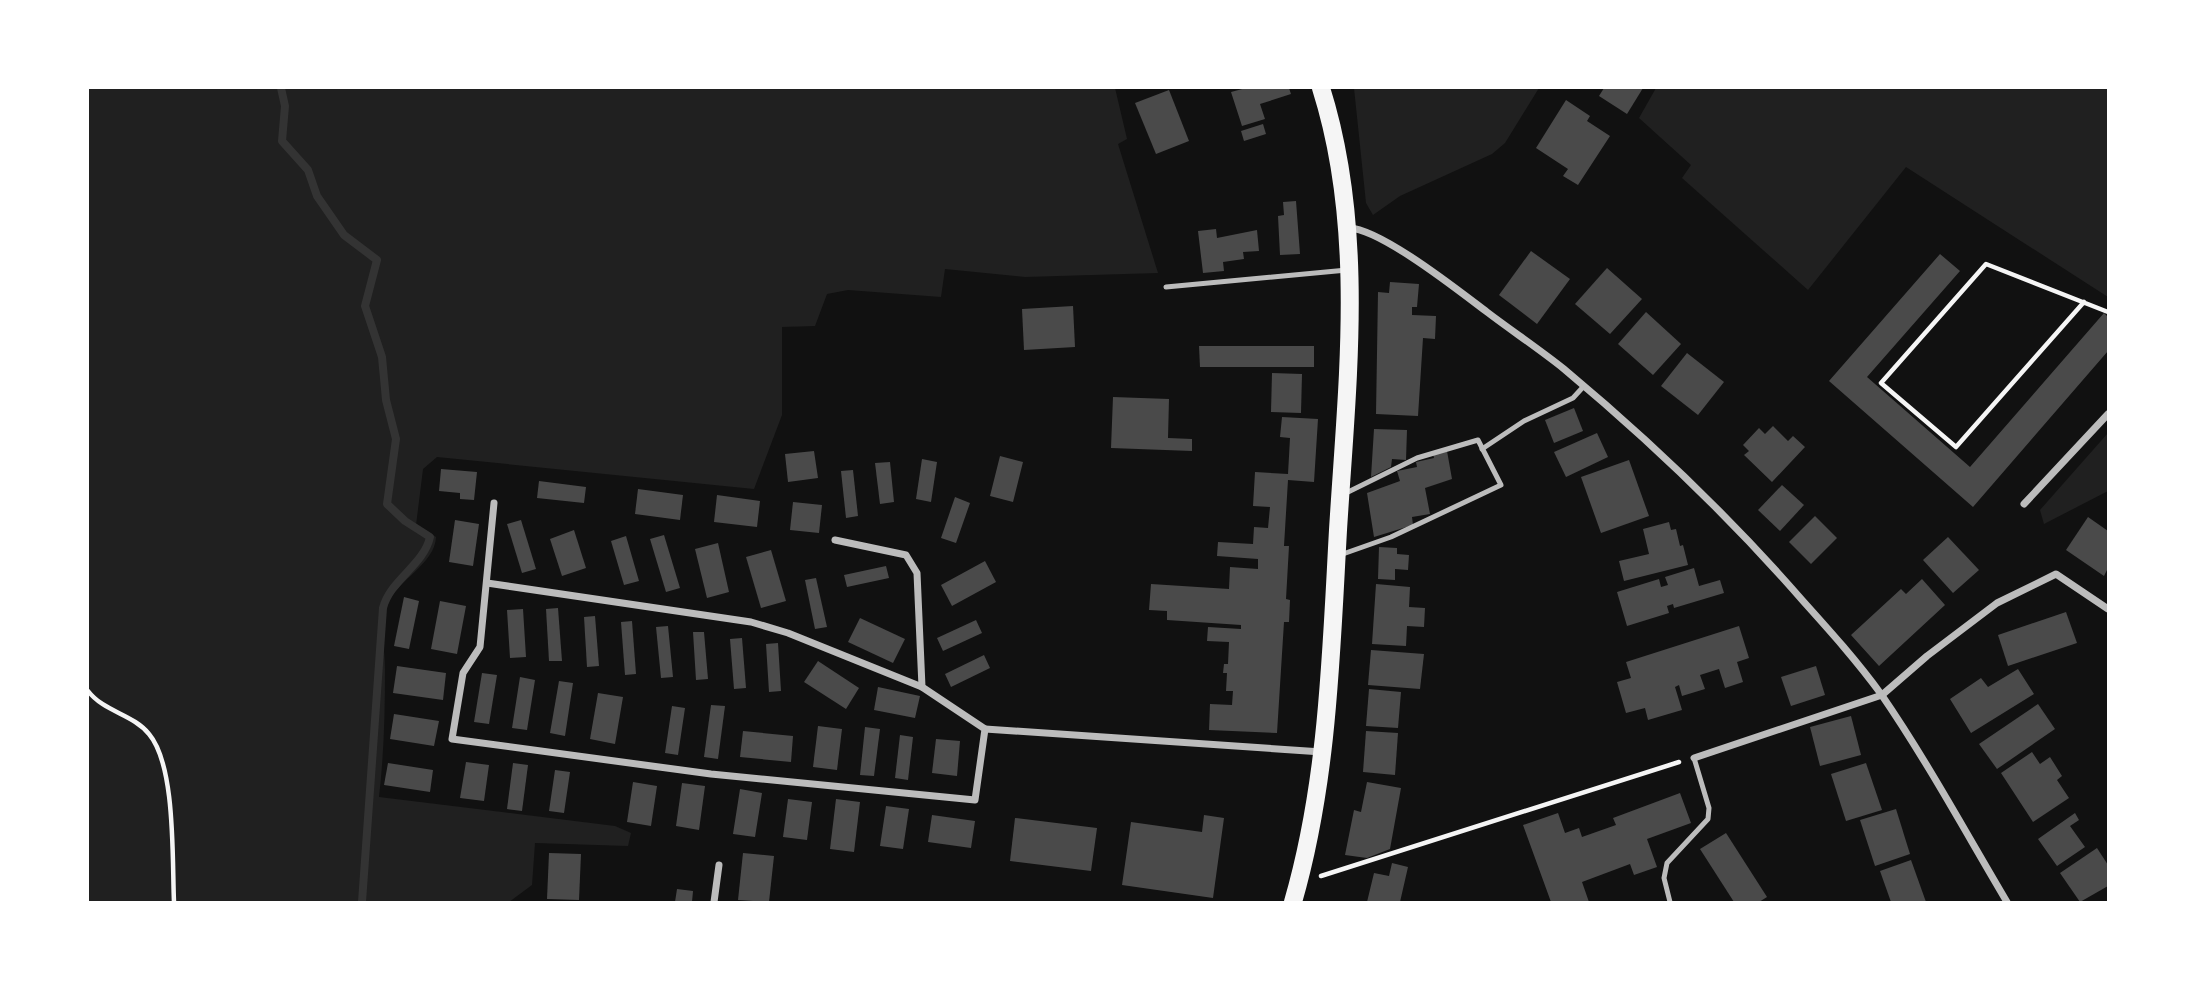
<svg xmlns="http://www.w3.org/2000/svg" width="2196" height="990" font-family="'Source Serif 4',serif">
<rect width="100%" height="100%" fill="#111"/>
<g fill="#202020">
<path d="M88 88H1115L1127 139 1118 144 1158 273 1025 277 945 269 941 297 848 290 827 294 815 326 782 327V415L754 489 437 457 423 469 416 525 436 537C435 564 397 580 387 605 379 623 385 650 385 669 385 712 384 754 379 797L615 826 631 833 628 846 535 843 532 885 509 902H88Z"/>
<path d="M1354 88H1539L1505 143 1492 154 1400 196 1373 215 1366 203Z"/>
<path d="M1656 88H2108V297L1906 167 1808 290 1682 178 1691 165 1639 118Z"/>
<path d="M2108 433V491L2044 524 2040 510Z"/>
</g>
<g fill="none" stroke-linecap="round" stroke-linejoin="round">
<path stroke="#333" stroke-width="8" d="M281 88 285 106 282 141 308 170 317 196 344 235 377 260 365 306 382 357 386 400 396 439 387 504 405 521 430 537C424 565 390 580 383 608L362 902"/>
</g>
<g fill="#4a4a4a">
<path d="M1246 88H1289L1291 94 1260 104 1265 119 1242 126 1231 92Z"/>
<path d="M1604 88H1643L1627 114 1599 96Z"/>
<path d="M1169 90 1189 141 1156 154 1135 103Z"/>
<path d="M1566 100 1590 116 1587 121 1610 136 1578 185 1563 176 1568 169 1536 148Z"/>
<path d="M1263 124 1266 134 1244 141 1241 131Z"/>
<path d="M1296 201 1300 254 1280 255 1278 216 1284 215 1283 202Z"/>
<path d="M1216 229 1217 238 1257 230 1259 251 1243 252 1244 259 1223 262 1224 271 1203 273 1198 231Z"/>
<path d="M1531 251 1570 279 1537 324 1499 295Z"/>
<path d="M1940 254 1960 271 1867 377 1970 467 2104 313 2108 317V351L1973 507 1829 381Z"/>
<path d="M1607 268 1642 299 1610 334 1575 304Z"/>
<path d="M1390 282 1419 284 1417 307H1412V315L1436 316 1435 339 1423 338 1418 416 1376 414 1378 292 1389 293Z"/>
<path d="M1073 306 1075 347 1024 350 1022 309Z"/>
<path d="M1646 312 1681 344 1653 375 1618 344Z"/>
<path d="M1199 346H1314V367H1200Z"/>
<path d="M1687 353 1724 382 1698 415 1661 386Z"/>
<path d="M1272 373 1302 374 1301 413 1271 412Z"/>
<path d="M1113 397 1169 399 1168 438 1192 439V451L1111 448Z"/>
<path d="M1574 408 1583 431 1554 443 1545 420Z"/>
<path d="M1282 417 1318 419 1314 482 1288 480 1284 546H1289L1286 599 1290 600 1289 622H1284L1277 733 1209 730 1210 704 1232 705 1233 691H1226L1227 673H1223L1224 664H1228L1229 642 1207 641 1208 627 1241 629V625L1167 620V611L1149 610 1151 584 1229 589 1230 567 1258 569V559L1217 556 1218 542 1253 544 1254 527 1268 528 1270 507 1253 506 1255 472 1288 474 1290 438 1280 437Z"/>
<path d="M1773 426 1788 441 1793 436 1805 447 1772 482 1744 455 1749 451 1743 445 1759 428 1765 434Z"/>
<path d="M1374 429 1407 430 1406 460 1392 459 1391 467 1371 477Z"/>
<path d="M1597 433 1608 457 1566 477 1554 452Z"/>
<path d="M814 451 818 478 788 482 785 454Z"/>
<path d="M1447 451 1452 479 1425 488 1430 514 1412 517 1413 525 1374 537 1367 493 1400 481 1397 471 1417 467 1416 462 1434 458 1433 454Z"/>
<path d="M1000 456 1023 462 1013 502 990 496Z"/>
<path d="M922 459 937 462 931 502 916 499Z"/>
<path d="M1629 460 1649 516 1601 533 1581 477Z"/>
<path d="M890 462 894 502 880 504 875 463Z"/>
<path d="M441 469 477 472 474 500 460 499V493L439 491Z"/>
<path d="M853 470 858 516 846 518 841 471Z"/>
<path d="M539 481 586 487 584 503 537 498Z"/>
<path d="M1782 485 1804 505 1780 531 1758 510Z"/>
<path d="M638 489 683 495 680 520 635 514Z"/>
<path d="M717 495 760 501 757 527 714 522Z"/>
<path d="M955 497 970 503 956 543 941 538Z"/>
<path d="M793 502 822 505 819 533 790 530Z"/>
<path d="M1815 516 1837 538 1811 564 1789 542Z"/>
<path d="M2088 517 2108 531V568L2104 576 2066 550Z"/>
<path d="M455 520 479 524 473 566 449 562Z"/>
<path d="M521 520 536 569 522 573 507 524Z"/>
<path d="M1669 522 1671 530 1676 529 1680 546 1683 545 1688 565 1624 581 1619 561 1649 554 1643 529Z"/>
<path d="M574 530 586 568 562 576 550 539Z"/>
<path d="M664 535 680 588 666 592 650 539Z"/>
<path d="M626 536 639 581 624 585 611 541Z"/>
<path d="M1948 537 1979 570 1953 593 1923 560Z"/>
<path d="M718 543 729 592 707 598 695 549Z"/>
<path d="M1379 547 1397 548V554L1409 555 1408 570 1395 569V580L1378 579Z"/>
<path d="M771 550 786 601 761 608 746 557Z"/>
<path d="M985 561 996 582 952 606 941 585Z"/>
<path d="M886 566 889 578 847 587 844 575Z"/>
<path d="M1694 568 1699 586 1720 580 1724 593 1674 608 1673 604 1667 606 1669 613 1627 626 1617 592 1659 579 1661 587 1668 585 1665 577Z"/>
<path d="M816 578 827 627 815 629 805 580Z"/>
<path d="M1922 579 1945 605 1879 666 1851 635 1901 589 1906 594Z"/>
<path d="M1376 584 1410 587 1409 607 1425 608 1424 627 1407 626 1406 646 1372 644Z"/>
<path d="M404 597 419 601 409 649 394 646Z"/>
<path d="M440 601 466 606 457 654 431 649Z"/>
<path d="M558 608 562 661H549L546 609Z"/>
<path d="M523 609 526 657 510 658 507 610Z"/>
<path d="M2066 612 2077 643 2008 666 1998 635Z"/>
<path d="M595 616 599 666 587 667 584 617Z"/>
<path d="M860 618 905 639 893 663 848 642Z"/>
<path d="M976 620 982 633 943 651 937 638Z"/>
<path d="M632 621 636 674 625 675 621 622Z"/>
<path d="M668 626 673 677 661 678 656 627Z"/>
<path d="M1739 626 1749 658 1737 662 1743 682 1725 688 1719 669 1700 675 1705 689 1682 696 1679 685 1675 687 1682 710 1648 720 1645 708 1626 713 1617 682 1631 678 1626 662Z"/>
<path d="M693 632H704L708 679 696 680Z"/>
<path d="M742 638 746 688 734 689 730 639Z"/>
<path d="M778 643 781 691 769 692 766 644Z"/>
<path d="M1371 650 1424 654 1420 689 1368 685Z"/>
<path d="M984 655 990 668 951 687 945 674Z"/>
<path d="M818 661 859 688 846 709 804 682Z"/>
<path d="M397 666 446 673 443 700 393 693Z"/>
<path d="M1816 666 1825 695 1791 706 1781 677Z"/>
<path d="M2018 669 2034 694 1971 733 1950 699 1981 678 1988 687Z"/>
<path d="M482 673 497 675 489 724 474 722Z"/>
<path d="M520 677 535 680 527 730 512 728Z"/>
<path d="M559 681 573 683 565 736 550 733Z"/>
<path d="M878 687 920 696 915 718 874 710Z"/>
<path d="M1369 689 1401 692 1398 728 1366 726Z"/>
<path d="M598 693 623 697 615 744 590 739Z"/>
<path d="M2038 704 2055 729 1997 769 1979 744Z"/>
<path d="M711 705 725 706 718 759 704 757Z"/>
<path d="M672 706 685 708 678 755 665 753Z"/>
<path d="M394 714 439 721 434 746 390 739Z"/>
<path d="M1851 716 1861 755 1820 766 1810 727Z"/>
<path d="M818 726 842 729 837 770 813 767Z"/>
<path d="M865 727 880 729 874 776 860 775Z"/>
<path d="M743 731 793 736 791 762 740 757Z"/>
<path d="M1366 731 1398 733 1395 775 1363 772Z"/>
<path d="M900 735 913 737 908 780 895 778Z"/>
<path d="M936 739 960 741 957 776 932 773Z"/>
<path d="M2032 752 2040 764 2050 757 2062 776 2057 780 2069 798 2033 822 2001 773Z"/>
<path d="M466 762 489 765 484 801 460 798Z"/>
<path d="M388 763 433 770 430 792 384 785Z"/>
<path d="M513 763 528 765 522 811 507 809Z"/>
<path d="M1866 763 1882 810 1846 821 1831 774Z"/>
<path d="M555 770 570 772 564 813 549 811Z"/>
<path d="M633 782 657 786 651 826 627 822Z"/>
<path d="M1367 782 1401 788 1390 849 1367 858 1345 855 1354 810 1361 812Z"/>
<path d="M682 783 705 786 699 830 676 826Z"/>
<path d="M740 789 762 793 755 837 733 834Z"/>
<path d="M1680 793 1691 823 1647 839 1657 867 1634 875 1630 864 1582 882 1589 902H1551L1523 825 1558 813 1565 833 1579 828 1582 837 1616 825 1613 818Z"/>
<path d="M788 799 812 802 807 840 783 837Z"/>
<path d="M836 799 860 802 854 852 830 849Z"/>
<path d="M886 806 909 809 903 849 880 846Z"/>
<path d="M1896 809 1910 854 1875 866 1860 820Z"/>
<path d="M2075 813 2079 820 2070 826 2085 847 2057 866 2038 839Z"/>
<path d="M932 815 975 821 971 848 928 842Z"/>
<path d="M1204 815 1224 818 1213 898 1122 885 1131 822 1202 832Z"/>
<path d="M1015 818 1097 828 1091 871 1010 861Z"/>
<path d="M1726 833 1767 897 1759 902H1734L1700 849Z"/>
<path d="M2097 848 2108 865V886L2080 902 2060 873Z"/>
<path d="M549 853 581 854 579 900 547 899Z"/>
<path d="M743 853 774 856 769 902 738 900Z"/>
<path d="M1911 860 1926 902H1891L1880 871Z"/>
<path d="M1392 863 1408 867 1400 902H1367L1374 873 1389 876Z"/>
<path d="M677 889 693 891 692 902H675Z"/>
</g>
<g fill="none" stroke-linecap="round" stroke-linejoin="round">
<g stroke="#f5f5f5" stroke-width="4.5">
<path d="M2084 302 1956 447 1881 383 1986 264 2108 312"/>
<path d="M88 691C104 712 133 714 149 734 176 766 172 860 174 902"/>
<path d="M1321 876 1679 762"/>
</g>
<g stroke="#bcbcbc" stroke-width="5">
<path d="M1166 287 1347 270"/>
<path d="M1482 449 1524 421 1573 398 1584 386"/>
<path d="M1340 555 1391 537 1501 485 1478 440 1417 458 1344 494"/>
<path d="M1670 902 1664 878 1667 863 1708 819 1709 808 1694 758"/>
</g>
<g stroke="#bcbcbc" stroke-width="7">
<path d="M1349 228C1381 229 1459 291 1487 312 1512 331 1539 349 1564 369 1649 440 1730 517 1803 601 1830 631 1857 661 1881 694 1927 761 1966 833 2007 902"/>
<path d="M494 503 480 647 463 673 452 739 711 774 975 800 985 729 922 687 917 573 906 555 835 540"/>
<path d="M2024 504 2108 414"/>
<path d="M487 583 751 622 788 633 922 687"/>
<path d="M985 729 1322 752"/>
<path d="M1694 758 1882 695 1927 656 1997 603 2056 574 2108 609"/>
<path d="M714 902 719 865"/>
</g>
<path stroke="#f5f5f5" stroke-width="18" d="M1293 902C1328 781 1331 655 1338 530 1347 383 1366 230 1321 88"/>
</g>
<rect width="2196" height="990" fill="none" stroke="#ffffff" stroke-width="178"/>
</svg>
